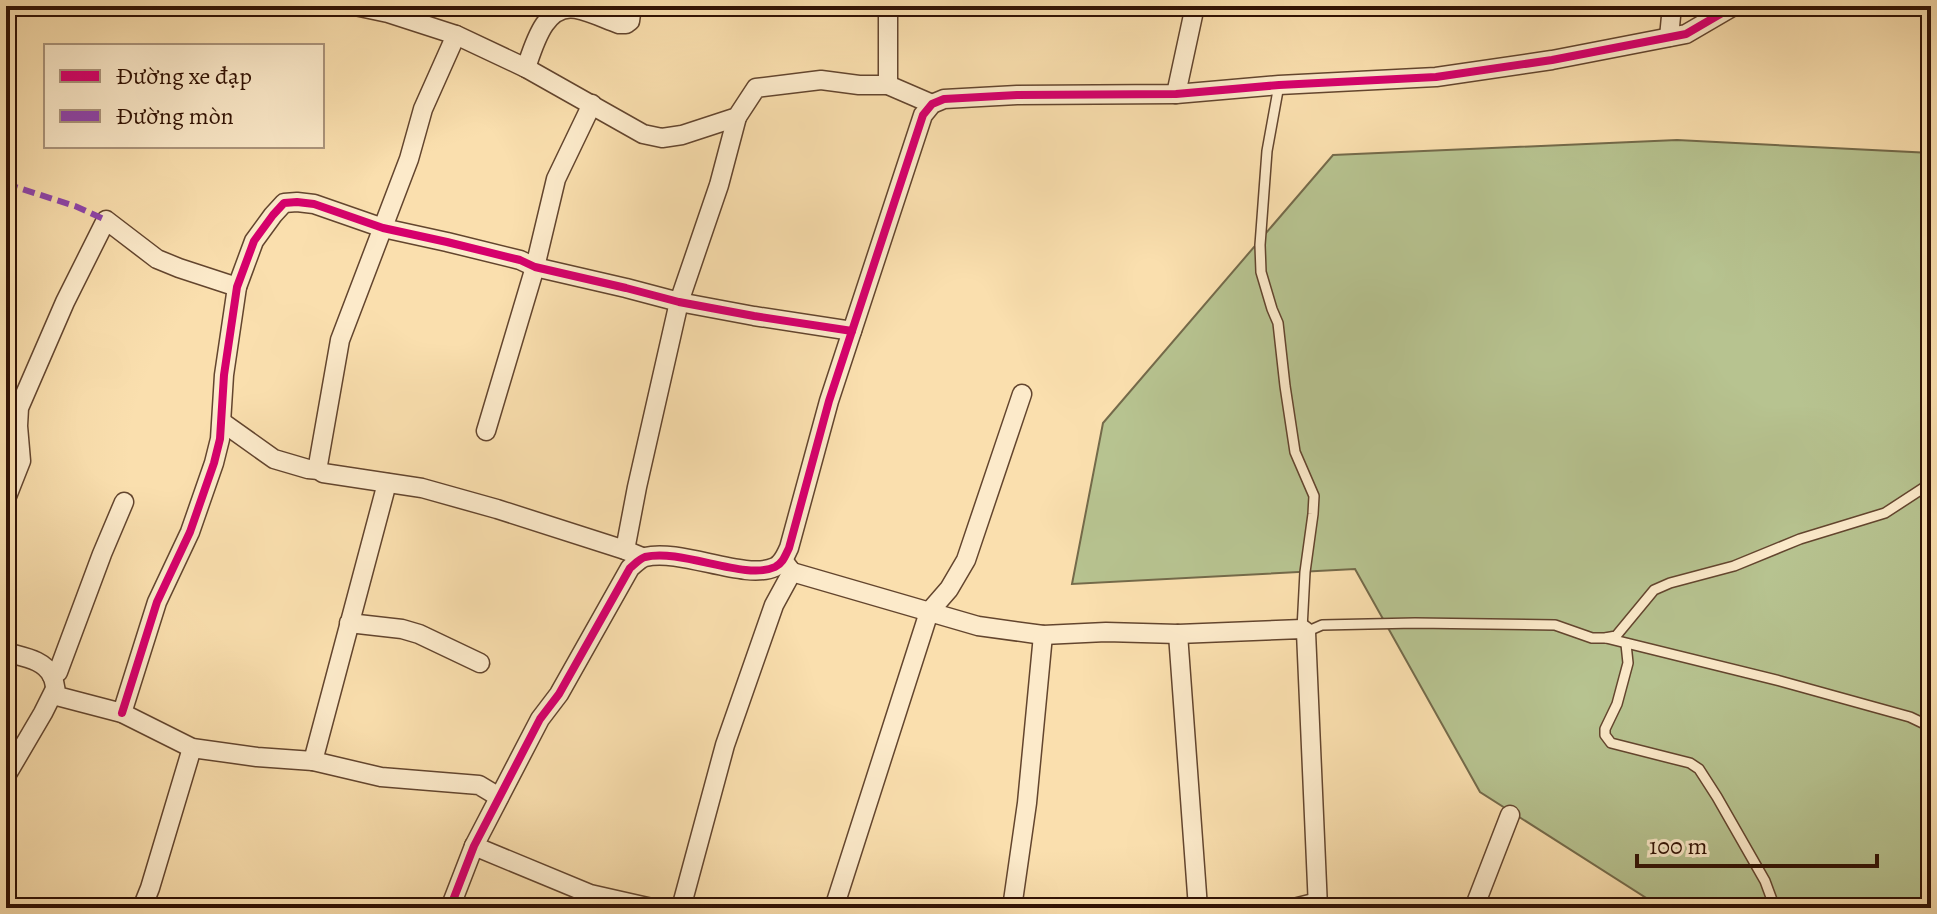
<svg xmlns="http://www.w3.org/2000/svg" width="1937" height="914" font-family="Alegreya,serif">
<rect width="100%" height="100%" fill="#fadfae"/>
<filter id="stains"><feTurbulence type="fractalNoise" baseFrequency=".0025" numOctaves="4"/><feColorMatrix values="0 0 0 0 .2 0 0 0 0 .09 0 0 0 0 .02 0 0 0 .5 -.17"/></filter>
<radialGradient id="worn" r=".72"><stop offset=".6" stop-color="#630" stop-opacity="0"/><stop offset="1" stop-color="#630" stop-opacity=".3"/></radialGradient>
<path fill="#b7c390" stroke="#746a4a" stroke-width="2" d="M1677 140 1931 153V908H1662L1480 792 1355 569 1072 584 1103 423 1333 155Z"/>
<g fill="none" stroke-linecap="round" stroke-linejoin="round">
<defs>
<g id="service">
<path d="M1279 85 1267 151 1260 245 1261 272 1272 309 1278 323 1285 386 1295 452 1314 496 1313 514 1305 572 1302 629"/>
<path d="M1306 632 1322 625 1415 623 1555 625 1592 638H1605L1616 636 1654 590 1670 583 1734 566 1800 539 1885 513 1931 483"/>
<path d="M1606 638 1780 681 1910 717 1931 727"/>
<path d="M1626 644 1628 663 1617 704 1605 729V735L1611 743 1690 763 1699 769 1717 797 1765 881 1775 908"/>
</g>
<g id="minor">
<path d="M355 6 388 13 456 35 526 68 643 134 662 138 682 135 737 117 756 88 821 80 859 85H888L932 104"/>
<path d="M888 6V85"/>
<path d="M456 35 423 109 409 159 340 340 318 465 319 470 323 473 422 488 497 509 625 550 642 557"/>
<path d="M1669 37 1672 6"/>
<path d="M526 68C534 45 545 3 576 9 591 12 605 19 619 24H626L630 21 632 6"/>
<path d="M1176 94 1195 6"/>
<path d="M222 422 274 459 308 469 319 470"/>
<path d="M486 431 535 267 556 179 592 104"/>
<path d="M6 499 21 461 18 426 19 408 65 302 106 220 157 259 179 268 237 287"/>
<path d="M625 550 637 487 679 302 719 185 737 117"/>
<path d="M792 572 978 626 1043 635 1106 632 1178 634 1302 629 1306 632 1318 908"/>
<path d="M349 623 402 629 419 634 480 663"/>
<path d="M1178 634 1198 908"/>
<path d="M6 652C22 657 44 659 52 676 55 681 55 690 57 696L122 713 192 748 257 757 313 761 381 777 479 785 499 797"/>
<path d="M52 676 58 672 102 554 124 502"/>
<path d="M122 713 157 602 190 532 214 463 220 439 224 375 237 287 254 241 273 215 284 203 297 202 314 204 383 228 447 242 520 260 535 267 626 288 679 302 754 316 852 331"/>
<path d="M313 761 387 483"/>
<path d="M6 776 43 713 55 689"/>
<path d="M474 846 590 894 652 908"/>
<path d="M142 908 150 888 192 748"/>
<path d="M450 908 474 846 540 719 559 694 630 568C635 564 639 559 645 557 681 548 745 581 775 567 783 563 785 556 789 548L829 401 923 115 932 104 944 99 1017 95 1176 94 1279 85 1436 77 1552 60 1686 34 1734 6"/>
<path d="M681 908 725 745 774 605 792 572 785 563"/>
<path d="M834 908 929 612 949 589 966 560 1022 394"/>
<path d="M1012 908 1027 803 1043 635"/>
<path d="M1294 908 1318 902"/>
<path d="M1474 908 1510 815"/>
</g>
</defs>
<use href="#service" stroke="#63452e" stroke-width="12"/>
<use href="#minor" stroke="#63452e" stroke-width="21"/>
<use href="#service" stroke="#fceaca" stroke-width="9"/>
<use href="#minor" stroke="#fceaca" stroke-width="18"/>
<path stroke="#8e44ad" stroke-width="6" stroke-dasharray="12 6" stroke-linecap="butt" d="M6 184 75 206 106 220"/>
<defs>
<g id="cycleway">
<path d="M122 713 157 602 190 532 214 463 220 439 224 375 237 287 254 241 273 215 284 203 297 202 314 204 383 228 447 242 520 260 535 267 626 288 679 302 754 316 852 331"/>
<path d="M450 908 474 846 540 719 559 694 630 568C635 564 639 559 645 557 681 548 745 581 775 567 783 563 785 556 789 548L829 401 923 115 932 104 944 99 1017 95 1176 94 1279 85 1436 77 1552 60 1686 34 1734 6"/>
</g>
</defs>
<use href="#cycleway" stroke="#fceaca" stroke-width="13"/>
<use href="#cycleway" stroke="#d6006c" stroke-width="8"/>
</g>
<rect width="1937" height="914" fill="none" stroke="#fadfae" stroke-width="32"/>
<rect x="8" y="8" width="1921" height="898" fill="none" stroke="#311204" stroke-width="4"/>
<rect x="16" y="16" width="1905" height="882" fill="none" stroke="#311204" stroke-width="2"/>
<rect x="44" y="44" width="280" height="104" fill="#fceaca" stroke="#ab947b" stroke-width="2"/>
<rect x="60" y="70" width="40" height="12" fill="#d6006c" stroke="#ab947b" stroke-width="2"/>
<text x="116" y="84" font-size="24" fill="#311204">Đường xe đạp</text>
<rect x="60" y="110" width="40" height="12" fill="#8e44ad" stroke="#ab947b" stroke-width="2"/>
<text x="116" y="124" font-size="24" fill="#311204">Đường mòn</text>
<path d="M1637 854v12h240v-12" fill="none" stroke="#311204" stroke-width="4"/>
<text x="1649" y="854" font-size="24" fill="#311204" stroke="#fceaca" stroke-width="6" paint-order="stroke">100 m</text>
<rect width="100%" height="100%" filter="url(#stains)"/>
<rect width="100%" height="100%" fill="url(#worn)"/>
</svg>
